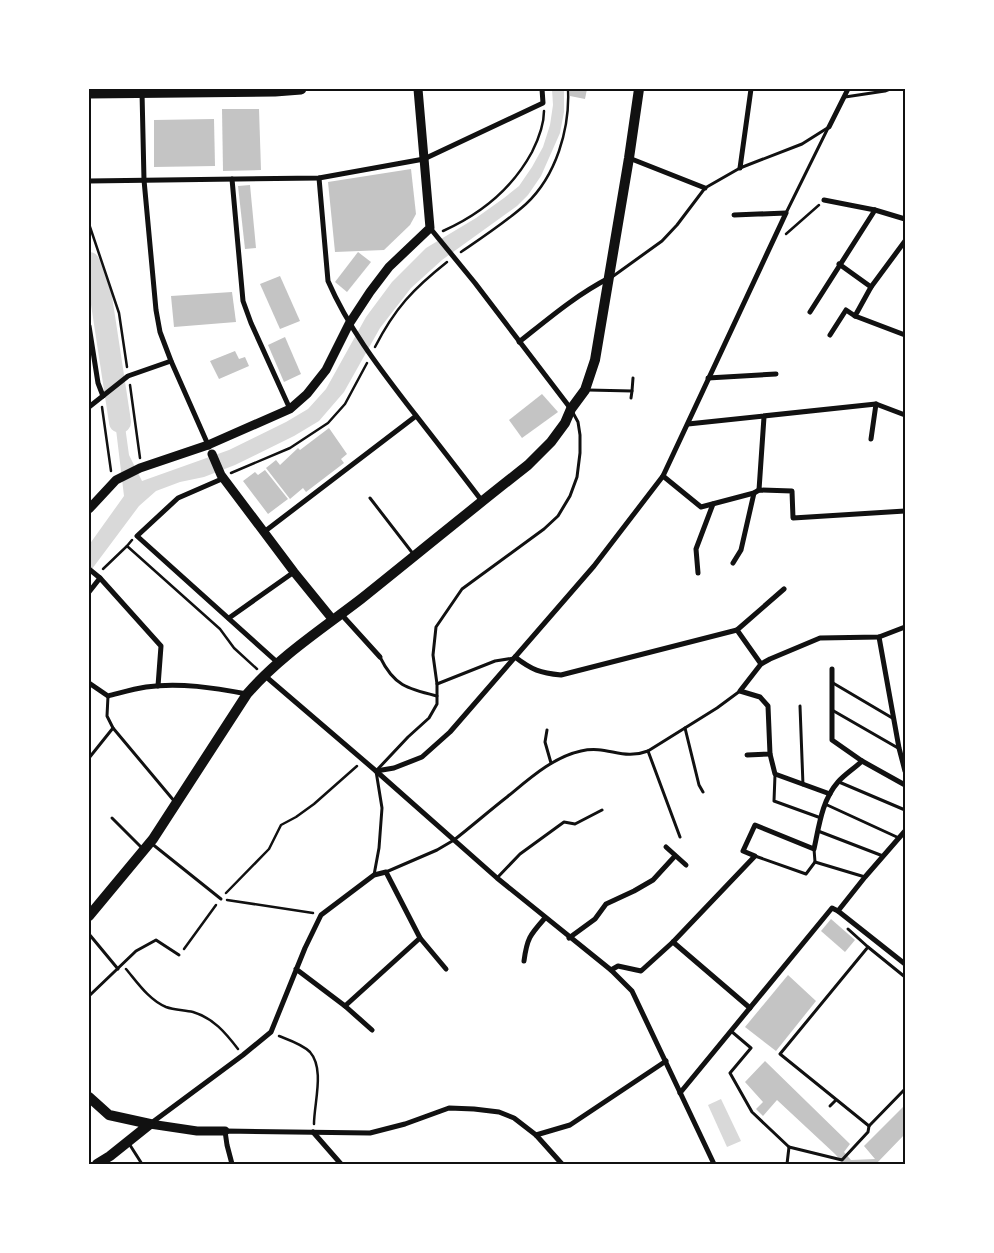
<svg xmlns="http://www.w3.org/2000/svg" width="994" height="1253" font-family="Roboto,sans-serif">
<rect width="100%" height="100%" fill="#fff"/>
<g fill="#d9d9d9">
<path d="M552 89H564V112L560 133 541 176 528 195 517 206 442 260 411 288 380 328 344 392 319 421 294 436 235 465 204 477 180 482 156 491 139 506 89 573V545L124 496 112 396 120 390 129 455 142 481 229 450 286 422 308 409 326 389 366 317 392 282 426 248 476 218 504 198 519 186 532 167 543 147 550 125 553 105Z"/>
<path d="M721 1099 741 1141 727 1147 708 1105Z"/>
</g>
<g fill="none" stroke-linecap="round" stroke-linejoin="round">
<path stroke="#d9d9d9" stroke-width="22" d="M89 263 101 297 120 422"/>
</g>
<g fill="#c4c4c4">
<path d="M570 89H587L585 99 570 96Z"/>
<path d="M222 109H259L261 170 223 171Z"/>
<path d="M214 119 215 166 154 167V120Z"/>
<path d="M411 169 416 214 410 225 384 250 335 252 328 182Z"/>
<path d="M250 185 256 248 245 249 238 186Z"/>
<path d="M358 252 371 262 347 292 335 282Z"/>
<path d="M280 276 300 321 280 329 260 284Z"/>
<path d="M232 292 236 322 174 327 171 296Z"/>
<path d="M285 337 301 374 284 382 268 345Z"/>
<path d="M235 351 239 359 245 357 249 366 219 379 210 361Z"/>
<path d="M542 394 558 412 522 438 509 420Z"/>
<path d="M329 428 347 454 341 459 344 463 306 492 303 488 290 499 266 468 276 460 280 465 298 448 300 450Z"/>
<path d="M265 470 288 499 268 514 243 481 255 472 258 475Z"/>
<path d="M831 919 855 940 845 952 821 931Z"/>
<path d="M788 975 816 1001 776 1051 745 1027Z"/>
<path d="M765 1061 850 1144 844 1152 851 1160 875 1159 864 1146 905 1105V1134L876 1164H844L835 1154 777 1100 763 1116 756 1109 763 1102 745 1082Z"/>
</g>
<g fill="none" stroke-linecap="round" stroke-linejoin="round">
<g stroke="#111" stroke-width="2.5">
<path d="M89 224 119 313 127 367"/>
<path d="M443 231C481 214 512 189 532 152 538 140 544 125 544 111"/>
<path d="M786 234 819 205"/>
<path d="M461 252C483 237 506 222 526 204 556 176 570 129 568 89"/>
<path d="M375 347C395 308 413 289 447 262"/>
<path d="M130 385 140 458"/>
<path d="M102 407 111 471"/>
<path d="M231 473 290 448 328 423 345 404 367 363"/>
<path d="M132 540 127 546 220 629 234 648 257 669"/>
<path d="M103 569 127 546"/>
<path d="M226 893 269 849 281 825 296 817 314 804 357 766"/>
<path d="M227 900 313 913"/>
<path d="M184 949 216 905"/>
<path d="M126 969C137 982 149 1000 166 1007 174 1010 184 1010 193 1012 213 1018 225 1032 238 1049"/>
<path d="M279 1036C289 1040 302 1044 310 1052 325 1069 314 1103 314 1124"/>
</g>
<g stroke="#111" stroke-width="3">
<path d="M845 97 885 91 890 89"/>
<path d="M786 213 828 128"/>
<path d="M612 277 662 241 677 225 705 188 740 168 802 144 829 127"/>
<path d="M588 390 632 391 633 378"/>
<path d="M631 398 632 391"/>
<path d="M370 498 414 555"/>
<path d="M380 657C394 686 408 689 437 696"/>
<path d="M833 683 894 719"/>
<path d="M437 684 495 661 514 658"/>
<path d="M108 696 107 716 113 728 175 802"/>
<path d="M800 706 803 785"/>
<path d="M832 710 898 748"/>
<path d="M685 728 699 785 703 792"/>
<path d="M547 730 545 742 551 763"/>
<path d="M648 751 680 837"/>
<path d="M89 758 113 728"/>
<path d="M775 775 774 801 821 818"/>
<path d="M839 782 905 810"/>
<path d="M825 804 899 838"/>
<path d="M112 818 143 849"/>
<path d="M818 831 883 856"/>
<path d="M151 843 221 899"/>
<path d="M755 856 806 874 815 862 814 849"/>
<path d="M815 862 865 877"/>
<path d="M386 872 437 850 454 840C472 826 489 811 507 797 529 779 553 757 581 751 608 745 622 761 648 751L717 708 740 691"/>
<path d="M374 875 379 848 382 808 376 771 408 737 429 718 437 704V684L433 655 436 627 462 589 544 529 558 516 570 496 577 477 580 453V435L578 422 572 411"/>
<path d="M497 878 520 854 564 822 575 824 602 810"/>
<path d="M848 929 868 947"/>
<path d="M89 934 118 969"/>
<path d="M89 996 136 951 156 940 179 955"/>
<path d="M731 1031 751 1048 730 1073 752 1112 789 1147 787 1164"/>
<path d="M830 1106 836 1100"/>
<path d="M869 1126 780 1054 868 947 905 977"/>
<path d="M128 1142 142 1164"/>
<path d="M789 1147 842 1160 868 1132 869 1126 905 1089"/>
</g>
<g stroke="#111" stroke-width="5">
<path d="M142 92 144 180 156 310 160 332 171 361 209 447"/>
<path d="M829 127 848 89"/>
<path d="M629 158 705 188"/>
<path d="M740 168 751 89"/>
<path d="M319 178 328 281C348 327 377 365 407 404 432 436 457 468 482 501"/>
<path d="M232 179 243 301 251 323 290 409"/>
<path d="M89 181 319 178 424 159 543 103 542 89"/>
<path d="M824 200 875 210 905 219"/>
<path d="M430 228 475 283 571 409"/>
<path d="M905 241 871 287 855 316 905 335"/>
<path d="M839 264 871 287"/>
<path d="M810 312 875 210"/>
<path d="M89 326 98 383 103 396"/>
<path d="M830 335 846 310 855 316"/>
<path d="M519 342C548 319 576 295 609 278"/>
<path d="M708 378 776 374"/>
<path d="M89 407 128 376 171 361"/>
<path d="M688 424 876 404 905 415"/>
<path d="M871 439 876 404"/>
<path d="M663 476 701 507 754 493 759 490 792 491 793 518 905 511"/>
<path d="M224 478 178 498 137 536 277 662"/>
<path d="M759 490 764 417"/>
<path d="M264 532 416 416"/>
<path d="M733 563 741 550 754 493"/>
<path d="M89 569 100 578 161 646 158 686"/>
<path d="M698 573 696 549 713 504"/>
<path d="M89 592 100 578"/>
<path d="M341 614 380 657"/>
<path d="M229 618 294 572"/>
<path d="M879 637 899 748 905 771"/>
<path d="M515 657C532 670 540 673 561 675L737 630"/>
<path d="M761 664 737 630 784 589"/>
<path d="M832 669V740L862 761 905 785"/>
<path d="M264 675 376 771 497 878 611 970 632 991 714 1164"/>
<path d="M89 683 108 696C120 693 133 689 146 687 179 682 215 688 247 694"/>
<path d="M770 754 775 774 830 794"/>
<path d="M747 755 770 754 768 706 760 697 740 691 761 664 770 659 820 638 879 637 905 627"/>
<path d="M376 771 394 768 422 757 450 732 594 566 663 476 786 213 734 215"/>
<path d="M905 831 865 877 838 911 905 964"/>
<path d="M666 847 686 865"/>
<path d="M420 938 446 969"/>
<path d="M569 938 595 919 606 904 634 891 653 880 675 856"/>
<path d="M673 942 750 1008"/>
<path d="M524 961C527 938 530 935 545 918"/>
<path d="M611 970 618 966 641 971 673 942 755 856 743 851 755 825 814 849C819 826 822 800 838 782 845 774 855 768 862 761"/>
<path d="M345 1006 372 1030"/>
<path d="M680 1093 832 908 838 911"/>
<path d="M150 1124 243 1055 271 1032 305 948 321 915 374 875 386 872 420 938 345 1006 296 969"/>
<path d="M313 1132 341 1164"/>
<path d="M536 1135 570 1125 666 1061"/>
<path d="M232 1164 227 1145 225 1131 370 1133 405 1124 449 1108 474 1109 499 1112 514 1118 536 1135 562 1164"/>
</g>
<g stroke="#111" stroke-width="9">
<path d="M212 454 221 475 294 572 333 620"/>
<path d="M89 509 116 480 140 468 208 445 290 409 307 394 326 370 349 324 370 292 389 267 430 228 418 89"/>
<path d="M150 1124 197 1131H225"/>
</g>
<g stroke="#111" stroke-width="10">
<path d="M89 916 153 839 247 694C280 656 322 629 361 599 417 554 472 509 528 465L551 442 565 423 571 409 585 390 595 360 629 158 639 89"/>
<path d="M89 1097 109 1115 150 1124 110 1156 97 1164"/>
</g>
<path stroke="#111" stroke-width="11" d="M89 93 275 91 301 89"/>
</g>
<rect width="994" height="1253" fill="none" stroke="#ffffff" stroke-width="180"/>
<rect x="90" y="90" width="814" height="1073" fill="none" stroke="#111" stroke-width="2"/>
</svg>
